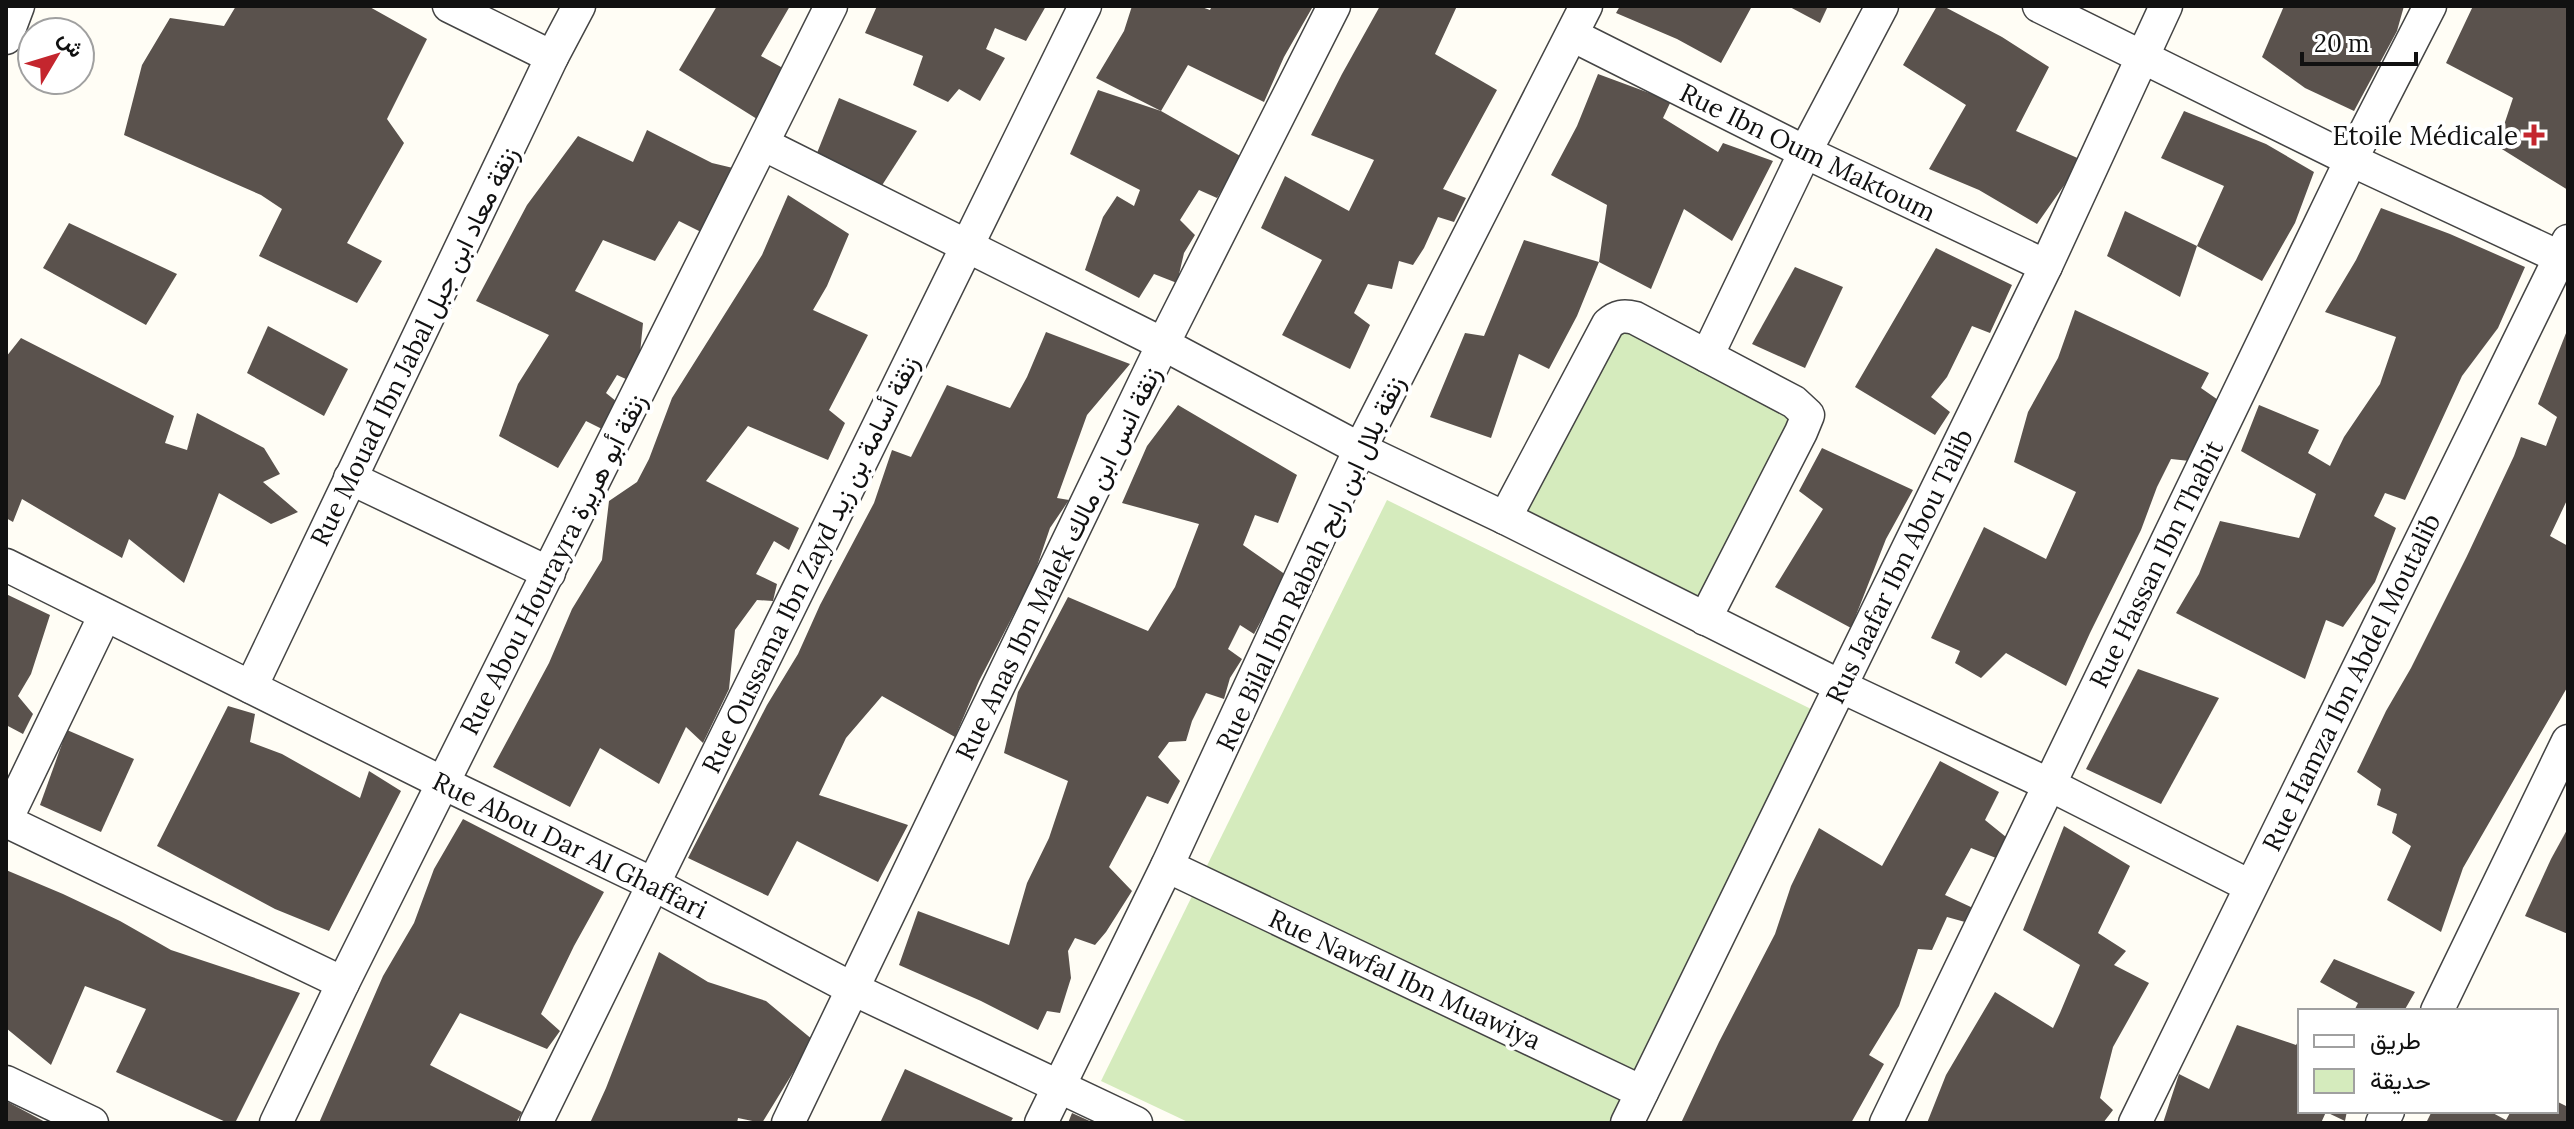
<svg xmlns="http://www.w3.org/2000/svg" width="2574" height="1129" font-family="Lora,Vazirmatn,serif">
<rect width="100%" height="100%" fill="#fffdf5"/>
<g fill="#d5ebbd">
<path d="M1614 322 1802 422 1710 605 1519 507Z"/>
<path d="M1387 500 1811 709 1618 1123H1190L1101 1081Z"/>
</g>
<g fill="#5a524d">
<path d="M236 6H368L427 39 387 119 404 143 347 243 382 261 357 303 259 256 282 209 261 195 124 135 142 65 170 18 224 26Z"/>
<path d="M717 6H790L761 56 790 72 757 119 679 70Z"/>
<path d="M877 6H1046L1026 41 995 28 986 49 1005 58 980 101 959 89 948 102 913 85 923 56 865 33Z"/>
<path d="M1132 6H1199L1210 10 1212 6H1308L1312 8 1284 57 1264 102 1188 65 1161 111 1096 78 1124 31Z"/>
<path d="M1380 6H1457L1435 54 1497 90 1443 189 1466 198 1454 222 1438 217 1424 248 1413 265 1399 261 1392 289 1368 284 1354 313 1370 325 1350 369 1282 335 1322 260 1261 228 1285 176 1349 211 1374 160 1311 135 1342 74Z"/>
<path d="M1620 6H1752L1721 63 1677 39 1616 13Z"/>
<path d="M1788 6H1828L1820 23Z"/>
<path d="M1937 6H1943L2002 37 2049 67 2016 131 2082 160 2037 224 1979 190 1929 169 1966 105 1903 65Z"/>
<path d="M2284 6H2404L2397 31 2354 111 2305 88 2262 57Z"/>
<path d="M2473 6H2568V190L2497 146 2513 98 2446 63Z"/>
<path d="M1598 74 1671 101 1663 118 1718 152 1723 143 1773 161 1732 241 1684 209 1651 289 1599 262 1607 205 1551 175 1577 126Z"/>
<path d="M1098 90 1161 111 1242 157 1217 198 1199 190 1180 220 1195 235 1184 253 1177 283 1154 274 1139 298 1085 270 1103 217 1117 196 1134 206 1140 190 1070 154Z"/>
<path d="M839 98 917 131 879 190 815 158Z"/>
<path d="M2184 111 2266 144 2314 172 2295 223 2262 281 2197 246 2180 297 2107 256 2125 211 2197 246 2224 186 2161 158Z"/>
<path d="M647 130 712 163 733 168 701 232 679 221 655 261 603 240 575 291 643 323 637 384 617 375 606 393 622 406 606 431 586 421 558 468 499 436 518 384 549 335 476 301 527 205 578 136 633 162Z"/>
<path d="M788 195 849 234 827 286 813 310 868 335 829 410 845 423 828 460 748 426 706 481 799 528 789 550 774 541 756 574 777 584 773 601 757 600 735 630 729 689 703 743 686 727 659 784 600 748 570 807 493 767 549 663 572 609 602 560 609 501 637 482 649 459 672 398 762 255Z"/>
<path d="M2381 208 2450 234 2525 267 2498 328 2462 376 2405 500 2385 493 2374 516 2396 528 2375 582 2343 627 2326 620 2305 679 2176 613 2199 574 2220 521 2299 538 2316 494 2241 451 2259 405 2319 430 2308 453 2330 466 2344 437 2380 384 2396 337 2325 312 2356 260Z"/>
<path d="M69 223 177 274 146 325 43 268Z"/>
<path d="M1524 240 1599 262 1577 316 1549 369 1519 354 1491 438 1430 417 1465 333 1484 336Z"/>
<path d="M1936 248 2012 285 1990 333 1972 326 1947 377 1931 397 1950 412 1935 435 1855 387Z"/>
<path d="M1795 267 1843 287 1805 368 1752 344Z"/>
<path d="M2075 310 2209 373 2201 388 2221 402 2190 461 2171 459 2157 487 2141 530 2090 633 2066 686 2006 653 1981 678 1955 663 1960 651 1931 638 1984 527 2046 559 2076 492 2014 462 2028 412 2058 358Z"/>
<path d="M268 326 348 369 324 416 247 373Z"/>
<path d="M2568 328V498L2550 536 2568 546V686L2463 868 2441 932 2387 900 2411 846 2392 833 2397 814 2377 805 2381 789 2357 772 2386 711 2411 668 2467 556 2514 456 2521 437 2546 446 2557 417 2538 404Z"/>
<path d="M1046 332 1130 364 1087 415 1057 498 1069 500 1050 528 1034 575 979 681 955 737 882 696 846 738 819 795 908 825 878 882 797 841 768 896 688 858 767 705 798 654 820 605 874 503 892 450 911 457 947 385 1010 408 1027 377Z"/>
<path d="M21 338 174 416 165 443 187 450 197 413 264 448 280 474 263 482 298 512 271 524 219 493 184 583 129 539 122 558 22 499 13 522 6 518V357Z"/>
<path d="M1178 405 1297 475 1278 523 1255 515 1243 545 1286 575 1254 634 1240 625 1228 649 1242 659 1230 678 1224 699 1206 693 1192 721 1186 741 1169 742 1158 757 1180 781 1168 804 1147 796 1109 867 1132 891 1106 932 1095 945 1075 938 1068 951 1071 978 1060 1013 1047 1011 1038 1030 981 1001 899 965 918 911 1009 945 1027 883 1049 838 1068 781 1004 753 1018 692 1068 597 1148 631 1175 587 1199 524 1122 503 1147 446Z"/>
<path d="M1822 448 1913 490 1886 539 1851 628 1775 587 1823 509 1799 491Z"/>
<path d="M6 594 50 615 31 674 18 696 33 714 23 734 6 725Z"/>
<path d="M2138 669 2219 698 2161 804 2086 769Z"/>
<path d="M228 706 255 714 250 742 282 754 360 798 369 771 401 791 329 931 275 909 157 846Z"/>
<path d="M67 730 134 759 101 832 40 805Z"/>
<path d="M1940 761 1999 792 1985 820 2006 837 1996 858 1971 848 1945 895 1973 908 1965 922 1947 917 1932 950 1918 949 1899 1006 1869 1055 1884 1064 1851 1123H1681L1719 1042 1775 934 1791 886 1819 828 1882 866Z"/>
<path d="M463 819 604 892 574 946 541 1014 560 1031 547 1049 460 1013 430 1065 522 1112 516 1123H319L383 976 414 923 434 869Z"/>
<path d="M2064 826 2130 866 2098 933 2126 951 2114 965 2149 983 2113 1047 2100 1098 2113 1110 2103 1123H1927L1946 1075 1995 992 2053 1028 2060 1013 2080 965 2023 930Z"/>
<path d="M2568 828V934L2525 916 2551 859Z"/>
<path d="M6 870 63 894 120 921 171 950 300 993 235 1123H228L116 1072 146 1009 85 986 51 1065 6 1028Z"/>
<path d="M659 952 708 982 766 1001 813 1040 762 1123 738 1118 737 1123H590L606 1088Z"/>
<path d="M2334 959 2415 992 2404 1011H2354L2358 1003 2320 982Z"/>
<path d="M2237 1025 2296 1045 2300 1038V1111H2347L2345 1121 2326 1112 2321 1123H2163L2179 1074 2209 1089Z"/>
<path d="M905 1069 960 1094 1013 1118 1010 1123H880Z"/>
<path d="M6 1101 47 1123H6Z"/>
<path d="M2556 1101 2568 1107V1123H2426L2432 1111H2489L2506 1120 2511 1111H2556Z"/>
<path d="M1072 1113 1094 1123H1068Z"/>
</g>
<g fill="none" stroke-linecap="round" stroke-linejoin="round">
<defs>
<g id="street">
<path d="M449 6 552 57"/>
<path d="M2039 6 2351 160 2568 261"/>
<path d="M1572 35 1805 152 2046 266"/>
<path d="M6 38 18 6"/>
<path d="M763 144 1163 344 1360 449 1505 518 1840 686 2048 784 2250 886"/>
<path d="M350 478 549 573"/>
<path d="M1505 518 1608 324C1617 316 1624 315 1635 318L1707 356 1805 152 1882 6"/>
<path d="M6 565 443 783 653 884 853 989 1136 1123"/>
<path d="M1705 619 1801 432 1808 415 1794 402 1707 356"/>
<path d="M251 687 552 57 579 6"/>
<path d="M6 820 105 615"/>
<path d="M6 821 343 983"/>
<path d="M1167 866 1642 1092"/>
<path d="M2437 1011 2568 741"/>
<path d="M6 1082 92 1123"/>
<path d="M276 1123 343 983 831 6"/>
<path d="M536 1123 1085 6"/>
<path d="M788 1123 1163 344 1334 6"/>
<path d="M1041 1123 1167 866 1360 449 1586 6"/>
<path d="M1627 1123 2046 266 2166 6"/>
<path d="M1886 1123 2351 160 2430 6"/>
<path d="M2135 1123 2568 241"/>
<path d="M2382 1123 2388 1111"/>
</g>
</defs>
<use href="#street" stroke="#444" stroke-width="35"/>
<use href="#street" stroke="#fff" stroke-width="32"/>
</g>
<path fill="#c4262e" stroke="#fff" stroke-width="3" d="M2530 123h8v8h8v8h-8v8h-8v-8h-8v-8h8z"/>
<g text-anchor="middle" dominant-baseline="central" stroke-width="8" stroke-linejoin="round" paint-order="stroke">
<g font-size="26" fill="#111" stroke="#fff" text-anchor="end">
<text x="2518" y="135">Etoile Médicale</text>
</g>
<g font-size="26" fill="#111" stroke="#fff">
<text transform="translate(1808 152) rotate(26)">Rue Ibn Oum Maktoum</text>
<text transform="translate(414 346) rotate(-64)">Rue Mouad Ibn Jabal زنقة معاد ابن جبل</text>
<text transform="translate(1058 563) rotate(-64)">Rue Anas Ibn Malek زنقة انس ابن مالك</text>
<text transform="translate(1310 563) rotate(-65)">Rue Bilal Ibn Rabah زنقة بلال ابن رابح</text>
<text transform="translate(553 564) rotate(-63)">Rue Abou Hourayra زنقة أبو هريرة</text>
<text transform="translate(810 564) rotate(-64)">Rue Oussama Ibn Zayd زنقة أسامة بن زيد</text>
<text transform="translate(2156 564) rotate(-64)">Rue Hassan Ibn Thabit</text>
<text transform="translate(1899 566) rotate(-64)">Rus Jaafar Ibn Abou Talib</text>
<text transform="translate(2351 682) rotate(-64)">Rue Hamza Ibn Abdel Moutalib</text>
<text transform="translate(570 845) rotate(26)">Rue Abou Dar Al Ghaffari</text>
<text transform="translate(1405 979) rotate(25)">Rue Nawfal Ibn Muawiya</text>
</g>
</g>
<rect width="2574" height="1129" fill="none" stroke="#111111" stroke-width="16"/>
<rect x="2298" y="1009" width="260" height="104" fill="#ffffff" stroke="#a0a0a0" stroke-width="2"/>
<rect x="2314" y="1035" width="40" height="12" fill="#ffffff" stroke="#a0a0a0" stroke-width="2"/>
<text x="2370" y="1049" font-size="24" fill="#111111">طريق</text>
<rect x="2314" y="1069" width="40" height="24" fill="#d5ebbd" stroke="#a0a0a0" stroke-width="2"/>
<text x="2370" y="1089" font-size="24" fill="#111111">حديقة</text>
<g transform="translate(56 56) rotate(52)"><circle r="38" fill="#ffffff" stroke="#a0a0a0" stroke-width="2"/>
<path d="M0-6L14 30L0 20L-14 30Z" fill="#c4262e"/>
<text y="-12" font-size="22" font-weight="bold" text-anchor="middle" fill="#111111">ش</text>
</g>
<path d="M2302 52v12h114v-12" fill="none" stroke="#111111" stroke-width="4"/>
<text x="2314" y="52" font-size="24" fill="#111111" stroke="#ffffff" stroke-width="6" paint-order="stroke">20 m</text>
</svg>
